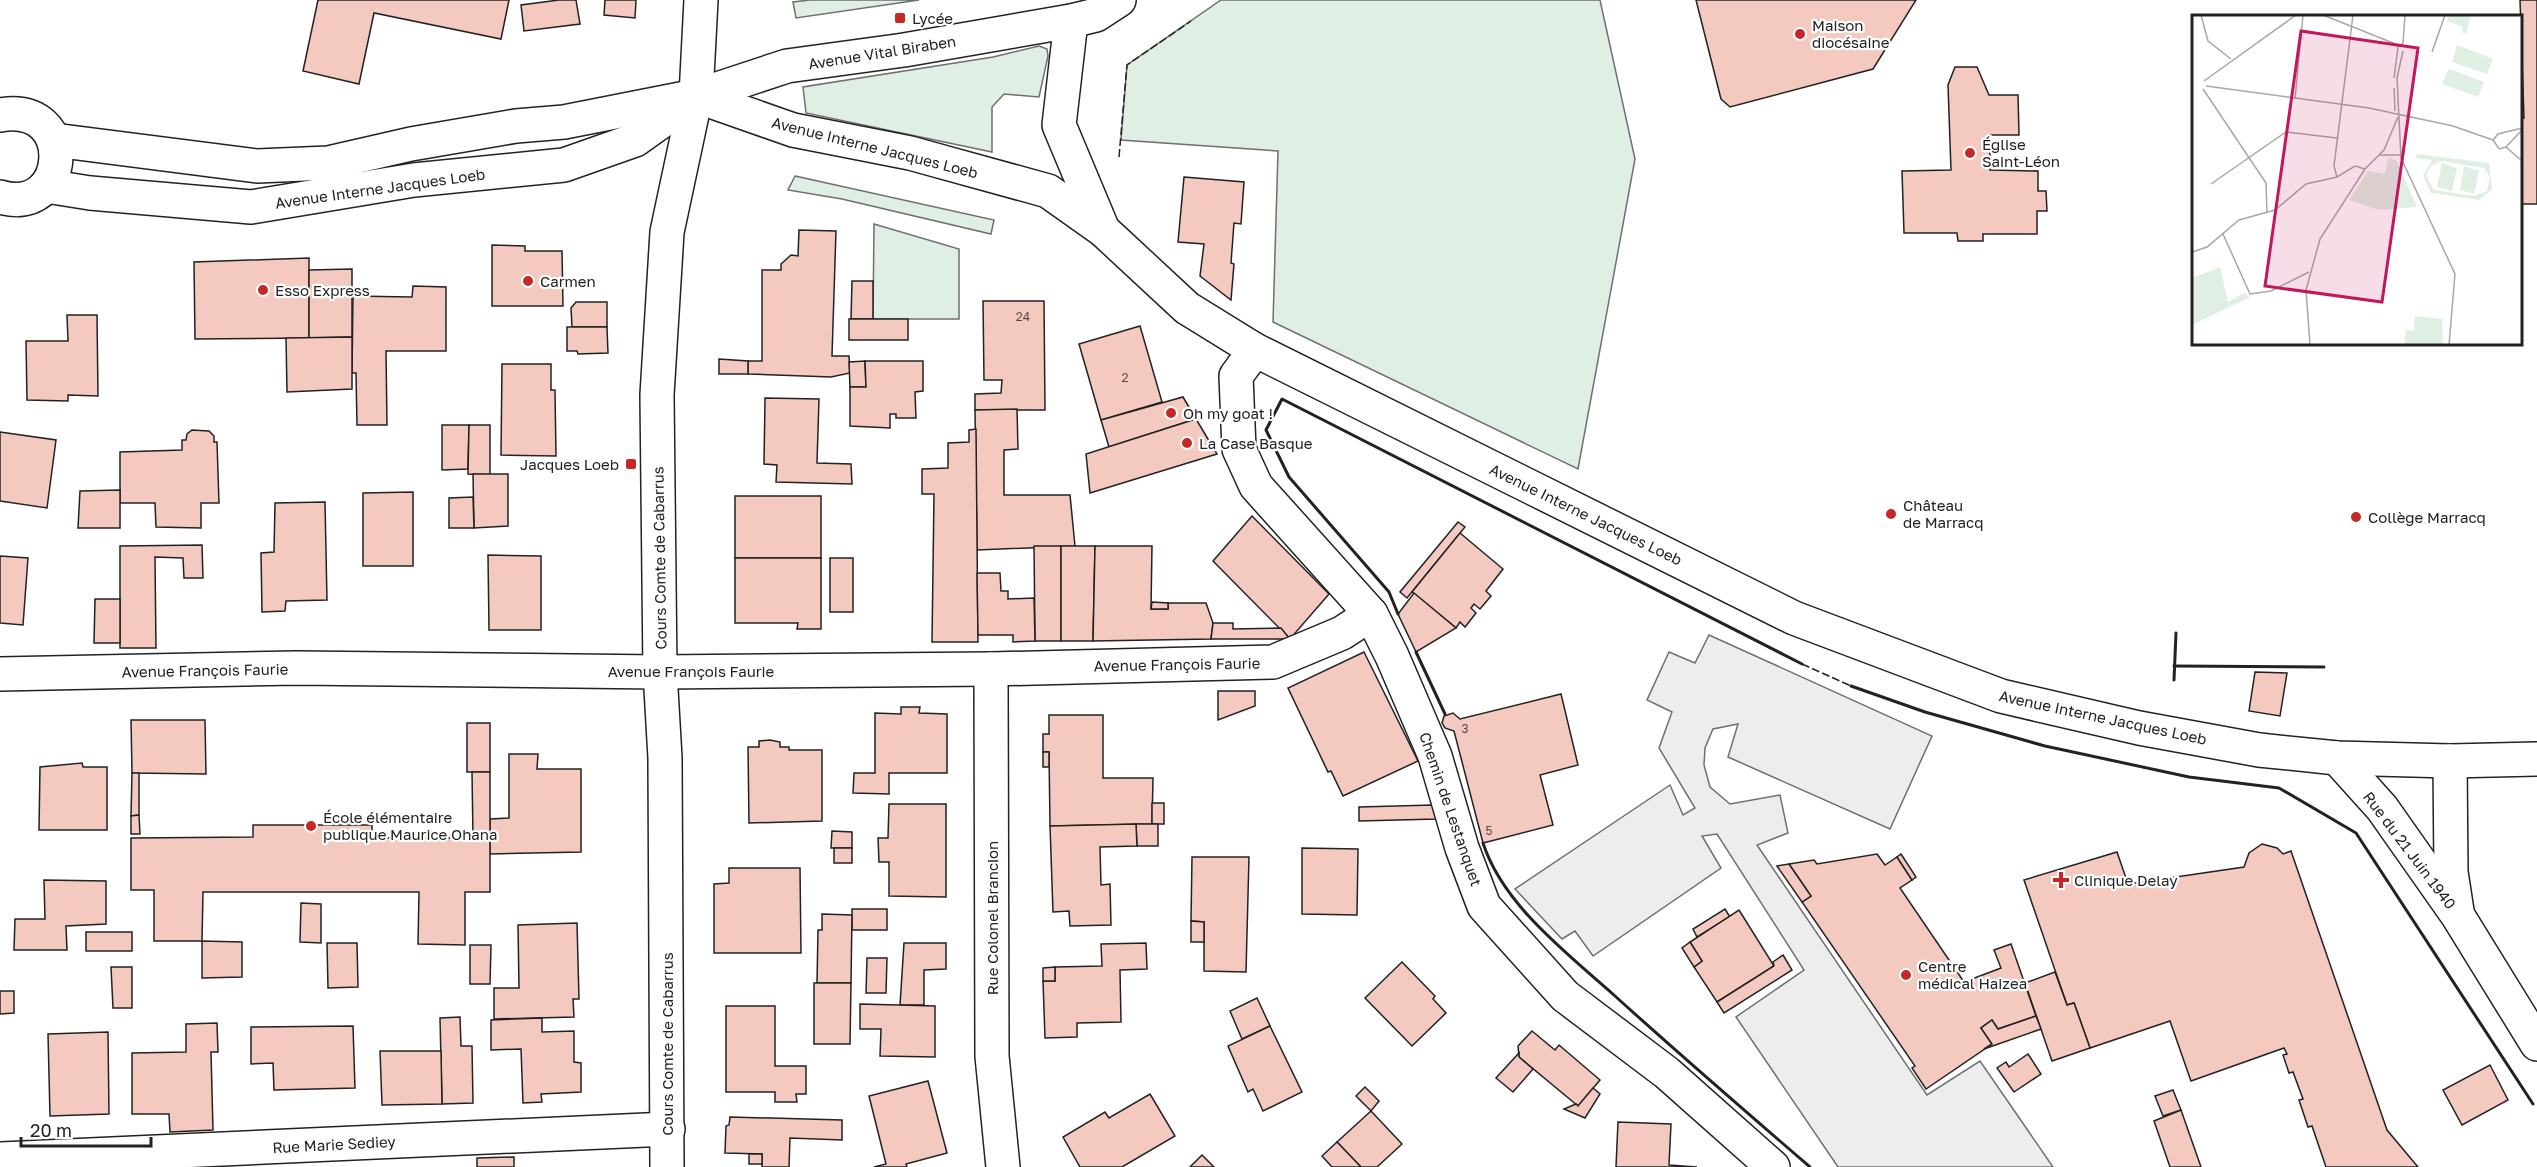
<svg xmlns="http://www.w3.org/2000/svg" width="2537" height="1167" font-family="'Golos Text',sans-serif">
<rect width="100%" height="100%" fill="#fff"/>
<g fill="#e0efe3" stroke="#6f6f6f" stroke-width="1.5">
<path d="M810 0H919L796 18 793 2Z"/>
<path d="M1221 0H1600L1635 159 1578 469 1273 322 1278 151 1121 140 1127 65Z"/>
<path d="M1039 46 1047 49 1048 56 1039 97 1004 94 992 107V152L806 113 803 87 993 57Z"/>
<path d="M795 176 994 220 991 234 842 199 788 190Z"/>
<path d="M874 224 959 249V319H873Z"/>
</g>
<path fill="#ededed" stroke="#6f6f6f" stroke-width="1.5" d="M1709 635 1932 736 1890 829 1728 757 1738 724 1713 729 1705 748 1704 765 1710 787 1730 804 1780 795 1788 833 1757 845 1927 1095 1980 1061 2053 1167H1838L1736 1017 1804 970 1717 834 1702 836 1721 868 1593 956 1575 931 1562 939 1515 889 1670 785 1683 815 1695 808 1659 748 1672 712 1647 700 1669 652 1695 663Z"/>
<g fill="#f3c9c0" stroke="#222" stroke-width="1.5">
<path d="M318 0H509L501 39 374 13 359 84 303 71Z"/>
<path d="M559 0H576L580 24 524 31 521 5Z"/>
<path d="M605 0H636L635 18 604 15Z"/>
<path d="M1696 0H1916L1873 69 1730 107 1721 99Z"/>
<path d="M2520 0H2537V204H2520V118H2524Z"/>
<path d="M1955 67H1977L1989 95H2018L2019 135H1990V170L2038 171V191H2046L2047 211H2037V234H1983V241H1958L1957 233H1904L1902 171 1951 170 1948 85Z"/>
<path d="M1184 177 1244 182 1241 224 1234 223 1231 263 1234 264 1231 300 1200 276 1204 244 1178 242Z"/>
<path d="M799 230 836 231 832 356H849L850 373 831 377 748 374V361H762V270H781V264L791 255 798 256Z"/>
<path d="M492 245 525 246V251H562L563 306H492Z"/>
<path d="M309 258V338L195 339 194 262Z"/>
<path d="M352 269V337L309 338V270Z"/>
<path d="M852 281H873V319H851Z"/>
<path d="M413 286 446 287V351H386L387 425H357L356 373H352L353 296 412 297Z"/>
<path d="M983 301H1044L1045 410H975V394L1001 393 1002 380H984Z"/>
<path d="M576 302H607V327H572L571 308Z"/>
<path d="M67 315H97L98 396 68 395V401L27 400 26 341H68Z"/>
<rect x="849" y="319" width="59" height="21"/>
<path d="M1140 326 1162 402 1101 420 1079 344Z"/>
<path d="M567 327H607L608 353 578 354 577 351H567Z"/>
<path d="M352 337V389L287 392 286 338Z"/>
<path d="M719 359 748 361V374H719Z"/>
<path d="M865 361 866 387H850L849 362Z"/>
<path d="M865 361H923V391L915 392 916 418H896V414H890V428L850 426V387H866Z"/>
<path d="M502 364H551V390H555L556 456 501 455Z"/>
<path d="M1183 397 1196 419 1109 447 1101 420Z"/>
<path d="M765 398 819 399 817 463 851 464 852 484 776 482 777 465 764 464Z"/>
<path d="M1017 409 1018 449 1004 450V495H1070L1075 546 977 550 975 410Z"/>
<path d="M1196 419 1217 454 1090 493 1086 454Z"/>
<path d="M442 425H469L468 469 442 470Z"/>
<path d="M469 425H490V475L468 474Z"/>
<path d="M976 429 978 642H932L934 494H922V469L948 468V443L969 442V430Z"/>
<path d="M192 430 209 431 214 436V442H217L219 503H201V528L156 527 155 503H120V452L182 450V440H186L187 434Z"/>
<path d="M0 432 56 440 47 508 0 501Z"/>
<path d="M473 474H508V526L474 528Z"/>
<path d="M120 490V528H78L80 491Z"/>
<path d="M413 492V566H363V493Z"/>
<rect x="735" y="496" width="86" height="62"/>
<path d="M473 497 474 528H449V498Z"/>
<path d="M325 502 327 600 286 601 285 611 262 612 261 553 274 552 275 503Z"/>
<path d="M1252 516 1329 594 1290 639 1213 561Z"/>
<path d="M1458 522 1465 527 1407 598 1400 592Z"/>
<path d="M1460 533 1503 569 1486 591 1491 596 1480 609 1474 604 1471 608 1476 613 1465 627 1460 622 1456 628 1412 592Z"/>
<path d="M202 545 203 578H184L183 558 155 557 156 648H120V546Z"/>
<path d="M1034 546H1061V641H1035Z"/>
<path d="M1061 546H1095L1093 641H1061Z"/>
<path d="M1095 546H1152L1151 609H1168V603H1206L1213 623 1211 639 1093 641Z"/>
<path d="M488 555 541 556V630H489Z"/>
<path d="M0 556 28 558 23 625 0 623Z"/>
<path d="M735 558H821V629H797L798 623H735Z"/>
<rect x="830" y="558" width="23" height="54"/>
<path d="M977 573H1000L1001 591H1008V599L1034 598 1035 641 1013 642V635H978Z"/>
<path d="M1414 593 1456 628 1416 652 1398 614Z"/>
<path d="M95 599H120V643H94Z"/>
<path d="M1152 602 1168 603V609H1151Z"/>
<path d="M1213 623H1233V629L1281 628 1290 639H1211Z"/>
<path d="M1364 652 1418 761 1343 796 1331 771 1328 772 1288 688Z"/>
<path d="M2255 672 2287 673 2280 716 2249 711Z"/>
<path d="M1218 691H1255V706L1218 720Z"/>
<path d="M1561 694 1578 765 1540 775 1553 825 1483 843 1454 731 1445 728 1442 723 1444 716 1453 713 1460 719Z"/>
<path d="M901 707H920L919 713 947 714V773H889V794L853 793 854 773H875V713L901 714Z"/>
<path d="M1049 715H1103V778H1153L1152 824 1050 826 1049 752H1043V734H1049Z"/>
<path d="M131 720H205L206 774 132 773Z"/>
<rect x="467" y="723" width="23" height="49"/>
<path d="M770 740 780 742V747H789V750H822V821L749 823 748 747H759V741Z"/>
<rect x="1043" y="752" width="6" height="15"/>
<path d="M509 754H538L537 769H581V852L490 854V819L509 818Z"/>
<path d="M82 763 83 767H107V830H39L40 767Z"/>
<path d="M472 772H490V838H473Z"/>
<path d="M132 773H139V815L131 816Z"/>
<rect x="1152" y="803" width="12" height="21"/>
<path d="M889 804H946V897L889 896V862H879L878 838H888Z"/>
<path d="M1433 805 1437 819 1359 821V807Z"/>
<path d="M139 815 140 834H131V816Z"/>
<path d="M1136 824H1158V846H1137Z"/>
<path d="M1136 824 1137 846 1100 847 1101 885 1110 884 1111 925 1070 926 1069 911 1053 912 1050 826Z"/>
<path d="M253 825H372V838H490V892H465V945L418 944 419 892H203L202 941H154V890H131V838L253 837Z"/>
<path d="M832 831 852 832V848H831Z"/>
<path d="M2262 844 2277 848 2283 854 2291 851 2387 1130 2418 1167H2326L2312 1126 2308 1127 2299 1100 2303 1099 2293 1072 2289 1073 2283 1055 2287 1054 2284 1048 2191 1081 2170 1021 2090 1048 2074 1003 2067 1005 2024 880 2117 852 2128 884 2244 867 2249 853Z"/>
<rect x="834" y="848" width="18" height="15"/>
<path d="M1302 848 1358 849 1357 915 1302 914Z"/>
<path d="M1877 854 1885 865 1897 857 1912 880 1900 888 1964 982 2001 968 1994 950 2011 944 2036 1016 1998 1029 1992 1020 1981 1028 1992 1044 1926 1089 1912 1068 1915 1066 1802 902 1811 896 1789 864 1814 860 1817 864Z"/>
<path d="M1901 854 1916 877 1912 880 1897 857Z"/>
<path d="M1192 857H1249L1246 972 1204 971V922L1191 921Z"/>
<path d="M1789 864 1811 896 1802 902 1777 866Z"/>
<path d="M729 868H800L801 953H714V884L729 883Z"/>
<path d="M44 880 106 881V924L66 926 67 950H14L15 919H45Z"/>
<path d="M301 903 321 904V943L300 942Z"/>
<rect x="852" y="909" width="35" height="21"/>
<path d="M1725 909 1730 917 1697 937 1693 929Z"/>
<path d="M1739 910 1774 966 1717 1002 1694 967 1702 961 1690 942Z"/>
<path d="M822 914 852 915 851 983H817L818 930H822Z"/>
<path d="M1191 921 1204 922V942H1191Z"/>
<path d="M577 923 579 999H573L574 1017 494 1019V988H519L518 925Z"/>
<rect x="86" y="932" width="46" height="19"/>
<path d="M202 941 242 942V977L202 978Z"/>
<path d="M1690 942 1702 961 1694 967 1682 948Z"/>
<path d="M327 943H357L358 987 328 988Z"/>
<path d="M904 943H946V969L924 970V1005H900Z"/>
<path d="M1146 943 1147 969 1120 970 1121 1022 1077 1023V1037L1045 1038 1043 981H1055V967L1102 966 1101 944Z"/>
<path d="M470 945H491L490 984H470Z"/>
<path d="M1783 955 1792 970 1724 1013 1717 1002 1774 966 1773 962Z"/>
<path d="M867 958H887L886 993H866Z"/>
<path d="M1402 962 1435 996 1433 999 1446 1013 1412 1046 1365 998Z"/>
<path d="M111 967H132V1008H113Z"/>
<path d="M1055 967V981H1043V968Z"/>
<path d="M2055 972 2067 1005 2074 1003 2090 1048 2052 1061 2025 983Z"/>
<path d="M814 983H851L850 1044H814Z"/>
<path d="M0 991H14V1013L0 1014Z"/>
<path d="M1257 998 1270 1026 1242 1039 1230 1011Z"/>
<path d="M860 1004 935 1006V1057L880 1056 881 1029H860Z"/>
<path d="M726 1006H775V1066H806V1094H796L797 1102H775V1092H726Z"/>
<path d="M2036 1016 2041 1029 1984 1049 1992 1044 1981 1028 1992 1020 1998 1029Z"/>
<path d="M460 1017 461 1046H472L473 1103 442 1104 440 1018Z"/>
<path d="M542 1018V1032L574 1031V1062L581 1063V1092L541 1094 542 1102 523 1103 521 1049 491 1050V1020Z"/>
<path d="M217 1023 218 1052H211L213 1130 170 1132 169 1114H132V1053L186 1052V1024Z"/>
<path d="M353 1026 355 1088 274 1090 273 1063 251 1064V1027Z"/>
<path d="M1270 1026 1302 1092 1263 1111 1253 1089 1248 1092 1228 1046Z"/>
<path d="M1532 1031 1555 1050 1559 1045 1600 1080 1578 1106 1519 1057 1518 1046Z"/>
<path d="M108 1032 109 1114 50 1116 48 1034Z"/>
<path d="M380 1051H441L442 1104 382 1105Z"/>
<path d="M1519 1053V1057L1533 1069 1513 1092 1496 1078Z"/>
<path d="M2028 1054 2041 1074 2014 1092 1997 1068 2006 1062 2009 1067Z"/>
<path d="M2490 1065 2508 1100 2462 1125 2443 1090Z"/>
<path d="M928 1081 947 1153 906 1164 907 1167H874L886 1164 869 1096Z"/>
<path d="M1365 1087 1379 1101 1371 1111 1356 1096Z"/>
<path d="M1593 1088 1600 1094 1585 1118 1564 1109 1576 1104 1578 1106Z"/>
<path d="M2173 1090 2181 1110 2163 1116 2155 1096Z"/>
<path d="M1150 1094 1175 1136 1122 1167H1080L1063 1137 1105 1112 1109 1118Z"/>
<path d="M2181 1110 2201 1167H2170L2154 1121Z"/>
<path d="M1371 1111 1402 1144 1377 1167H1361L1337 1142Z"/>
<path d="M730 1117 842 1120V1140L790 1138 789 1167H762V1154L725 1153 726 1126 729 1125Z"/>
<path d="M1618 1122 1671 1124 1669 1165 1697 1167H1616Z"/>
<path d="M1337 1142 1361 1167H1332L1322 1156Z"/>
<rect x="749" y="1154" width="13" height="10"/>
<path d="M1202 1155 1214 1167H1190Z"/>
<path d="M514 1157V1167H477V1158Z"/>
</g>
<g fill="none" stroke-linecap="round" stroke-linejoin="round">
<defs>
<g id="minor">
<path d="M1071 21 1059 125 1103 230"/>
<path d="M991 669 992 1056 1003 1167"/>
<path d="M0 674 296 668 660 672 991 669 1273 662 1342 633 1371 614"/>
<path d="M2337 758 2382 808 2458 916 2537 1044"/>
<path d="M2450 761 2451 872 2457 911"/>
<path d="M0 1159 668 1129"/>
<path d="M667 1167 665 758 660 672 657 395 667 232 696 96"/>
</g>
<g id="tertiary">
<path d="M696 96 701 0"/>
<path d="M1255 350 1236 376 1239 449 1256 486 1371 614 1392 656 1435 756 1462 848 1484 906 1565 996 1667 1073 1773 1167"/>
</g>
<g id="secondary">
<path d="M696 96 793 130 910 153 1048 191 1103 230 1187 308 1255 350 1794 618 2001 696 2139 728 2259 750 2337 758 2450 761 2537 759"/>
<path d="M0 115C79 101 70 218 0 197"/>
<path d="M54 140 257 166 328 163 411 144 516 126 564 122 696 96 787 66 904 50 1071 21 1096 15 1119 0"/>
<path d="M46 186 90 193 251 207 414 180 564 165 635 140 687 103"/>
</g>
</defs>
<use href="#minor" stroke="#222" stroke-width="36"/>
<use href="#tertiary" stroke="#222" stroke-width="36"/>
<use href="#secondary" stroke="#222" stroke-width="36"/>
<use href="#minor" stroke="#fff" stroke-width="33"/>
<use href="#tertiary" stroke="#fff" stroke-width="33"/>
<use href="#secondary" stroke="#fff" stroke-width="33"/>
<g stroke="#222" stroke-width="1.5" stroke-dasharray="8 3" stroke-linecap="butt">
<path d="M1119 157 1127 65 1191 21"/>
<path d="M1802 664 1851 686"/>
</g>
<g stroke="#222" stroke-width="3">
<path d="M1398 614 1389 592 1289 477 1266 430 1282 399 1802 664"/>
<path d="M1416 652 1445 714"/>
<path d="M2174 666 2324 667"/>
<path d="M2174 680 2176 633"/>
<path d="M1851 686 1925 712 2045 746 2189 777 2279 788 2356 833 2533 1104"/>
<path d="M1483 843C1503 905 1568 954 1615 996 1679 1054 1745 1111 1810 1167"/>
</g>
</g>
<g fill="#c62828" stroke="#fff" stroke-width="2">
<rect x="894" y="12" width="12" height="12" rx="3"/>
<circle cx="1800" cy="34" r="6"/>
<circle cx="1970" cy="153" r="6"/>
<circle cx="528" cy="281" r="6"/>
<circle cx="263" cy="290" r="6"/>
<circle cx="1171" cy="413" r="6"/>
<circle cx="1187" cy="443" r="6"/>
<rect x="625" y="458" width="12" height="12" rx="3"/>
<circle cx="1891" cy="514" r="6"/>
<circle cx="2356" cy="517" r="6"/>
<circle cx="311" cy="826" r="6"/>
<path d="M2058 871h6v6h6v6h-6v6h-6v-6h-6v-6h6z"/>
<circle cx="1906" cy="975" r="6"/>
</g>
<g text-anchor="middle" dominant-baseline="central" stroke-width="4.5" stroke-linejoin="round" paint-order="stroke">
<g font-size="12" fill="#564c4a">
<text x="1023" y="316">24</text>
<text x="1125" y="377">2</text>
<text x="1465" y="728">3</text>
<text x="1489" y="830">5</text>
</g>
<g font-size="15" fill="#222" stroke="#fff" text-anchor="start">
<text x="912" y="18">Lycée</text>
<text x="1812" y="25">Maison<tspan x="1812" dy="17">diocésaine</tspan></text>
<text x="1982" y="144">Église<tspan x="1982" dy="17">Saint-Léon</tspan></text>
<text x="540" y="281">Carmen</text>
<text x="275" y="290">Esso Express</text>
<text x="1183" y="413">Oh my goat !</text>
<text x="1199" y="443">La Case Basque</text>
<text x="619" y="464" text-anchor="end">Jacques Loeb</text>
<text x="1903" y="505">Château<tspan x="1903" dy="17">de Marracq</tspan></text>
<text x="2368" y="517">Collège Marracq</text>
<text x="323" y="817">École élémentaire<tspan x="323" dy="17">publique Maurice Ohana</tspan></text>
<text x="2074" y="880">Clinique Delay</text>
<text x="1918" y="966">Centre<tspan x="1918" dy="17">médical Haizea</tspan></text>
</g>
<g font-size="15" fill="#222" stroke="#fff">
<text transform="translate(882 52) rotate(-9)">Avenue Vital Biraben</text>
<text transform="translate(875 147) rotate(14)">Avenue Interne Jacques Loeb</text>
<text transform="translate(380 188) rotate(-8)">Avenue Interne Jacques Loeb</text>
<text transform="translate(1586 514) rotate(26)">Avenue Interne Jacques Loeb</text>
<text transform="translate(659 558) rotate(-91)">Cours Comte de Cabarrus</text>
<text transform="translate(1177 664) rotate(-1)">Avenue François Faurie</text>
<text transform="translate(205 670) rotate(-1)">Avenue François Faurie</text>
<text x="691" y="671">Avenue François Faurie</text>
<text transform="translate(2103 717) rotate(12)">Avenue Interne Jacques Loeb</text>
<text transform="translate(1451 809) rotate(71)">Chemin de Lestanquet</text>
<text transform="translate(2410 850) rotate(53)">Rue du 21 Juin 1940</text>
<text transform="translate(992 918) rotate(-90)">Rue Colonel Brancion</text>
<text transform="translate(667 1044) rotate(-90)">Cours Comte de Cabarrus</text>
<text transform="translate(334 1144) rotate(-3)">Rue Marie Sediey</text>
</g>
</g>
<g transform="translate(2192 15)">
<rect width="330" height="330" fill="#fff"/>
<path d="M257 0H279L274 19 270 17 271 12 255 6ZM265 30 301 44 295 59 260 47ZM257 54 292 67 286 82 250 69ZM225 139 297 148 300 174 287 185 239 178 231 161 240 145 224 143ZM250 146 292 153 298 162 295 176 282 181 242 175 234 160 239 151ZM196 143 204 145 225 192 187 195 157 185 176 156 193 159ZM250 148 265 153 260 176 245 172ZM272 151 287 156 282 179 268 175ZM28 252 36 287 52 278 58 282 0 310V263ZM223 301 250 304 251 330H212L214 315 222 316Z" fill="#e0efe3" fill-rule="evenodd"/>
<path fill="none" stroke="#a7a7a7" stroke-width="1.5" d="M9 0 16 26 39 44M131 0 206 30M211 28 213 0M211 36 205 63 209 143 263 259 257 330M240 37 253 0M202 63 206 32 211 28M12 66 104 0M14 71 177 93 261 111 301 125M202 73 203 96M11 74 74 168 75 198M103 84 111 0M301 125 306 119 330 113M301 125 307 134 314 132M314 132 330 115M314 132 330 146M187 140H209M145 162 142 151 161 0M19 169 94 117 145 123M31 219 58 279 79 276 117 257M0 237 15 232 47 205 83 195 114 169 145 162 163 151 173 154M118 330 114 275 128 224 173 154 192 135 206 102"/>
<path fill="#c2185b" fill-opacity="0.15" stroke="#c2185b" stroke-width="3" d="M109 16 226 33 190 287 73 271Z"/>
<rect width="330" height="330" fill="none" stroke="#222" stroke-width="3"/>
</g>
<path d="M21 1137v9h130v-9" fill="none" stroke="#222222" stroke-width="3"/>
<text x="30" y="1137" font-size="18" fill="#222222" stroke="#ffffff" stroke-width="4.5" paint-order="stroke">20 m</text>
</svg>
